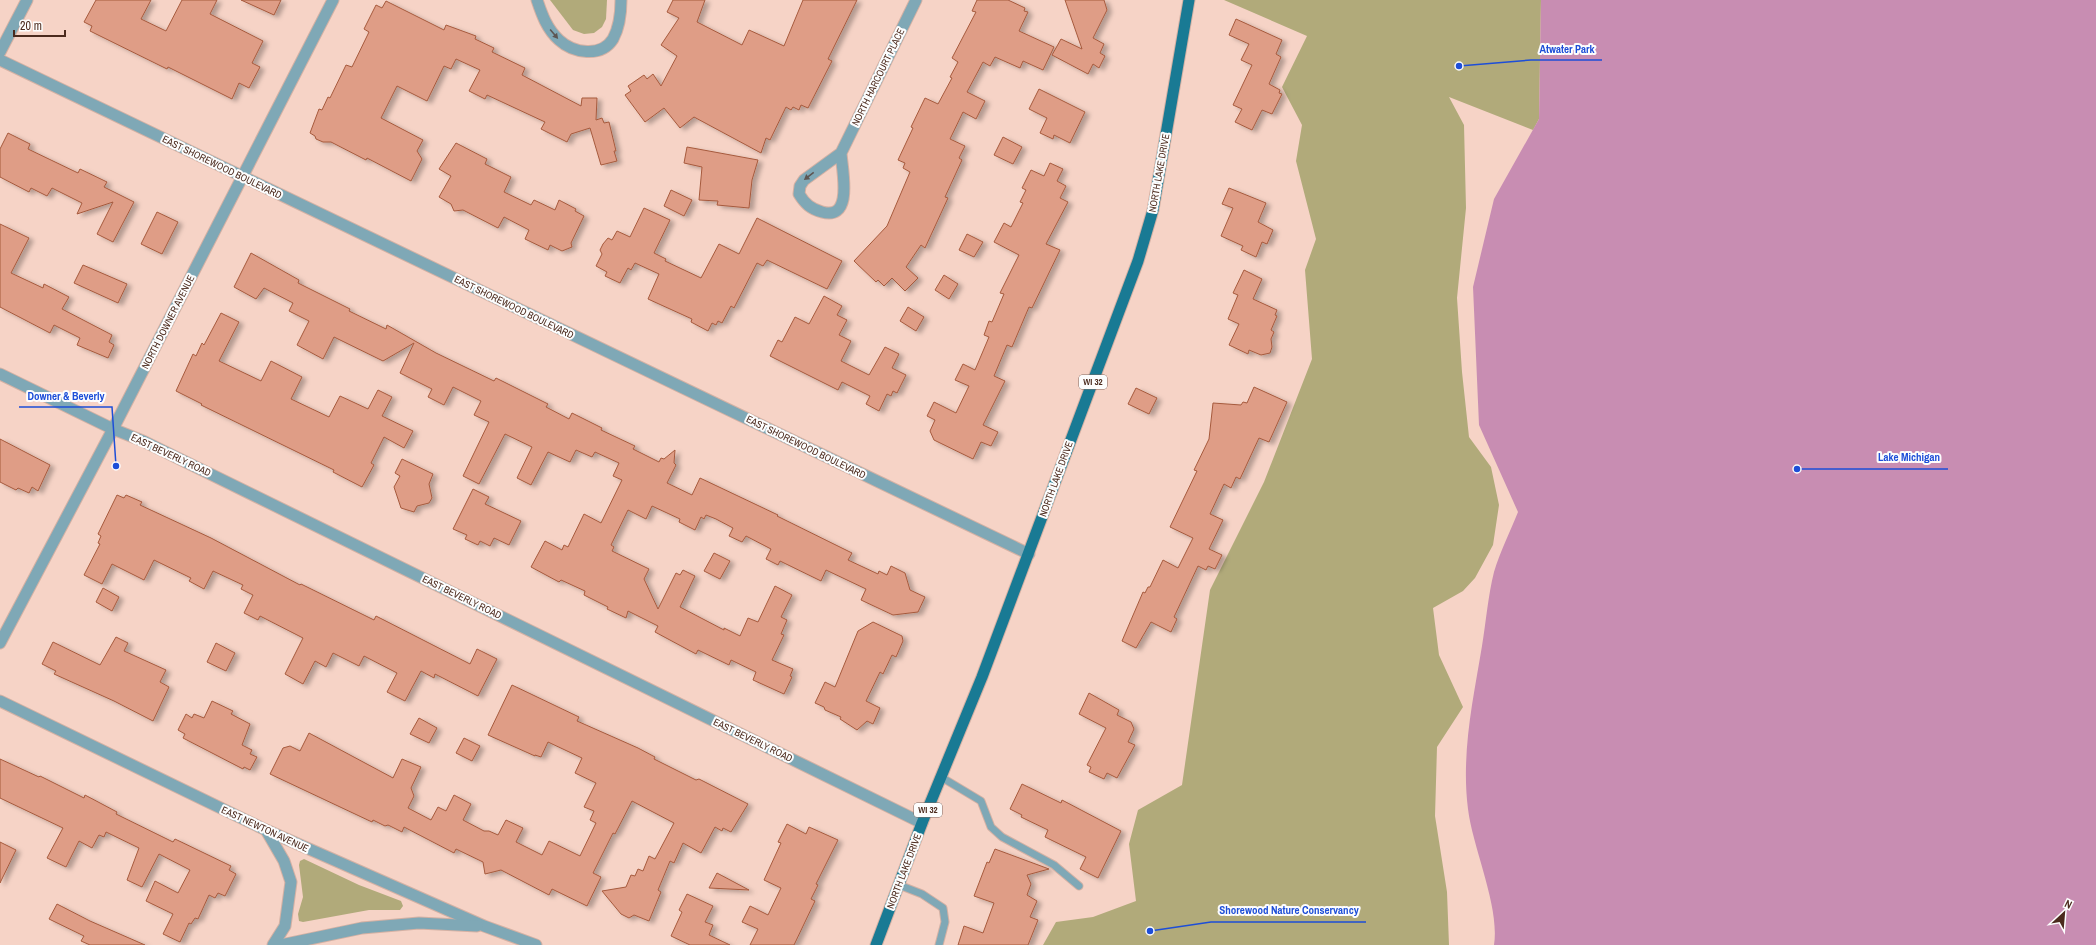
<svg xmlns="http://www.w3.org/2000/svg" width="2096" height="945" font-family="'Archivo Narrow',sans-serif">
<defs>
<filter id="shadow"><feDropShadow dx="4.5" dy="2.5" stdDeviation="2" flood-color="#0004"/></filter>
</defs>
<rect width="100%" height="100%" fill="#f6d3c6"/>
<g fill="#b1aa7a">
<path d="M550 0H607L606 19 602 27 594 33 584 34 573 30Z"/>
<path d="M1224 0H1541L1539 119 1533 130 1449 97 1464 125 1466 208 1457 298 1462 372 1469 437 1491 467 1499 505 1493 545 1475 578 1463 591 1433 608 1439 655 1463 707 1437 747 1435 816 1447 892 1449 945H1043L1056 922 1093 917 1136 901 1129 844 1138 810 1182 785 1210 590 1264 482 1312 359 1305 270 1316 239 1296 161 1302 125 1282 87 1307 36Z"/>
<path d="M304 859 359 885 401 901 403 906 400 910H369L303 922 299 921 298 914 303 897 299 865 300 861Z"/>
</g>
<path fill="#c88db2" d="M1541 0H2096V945H1494C1500 907 1473 849 1468 809 1461 754 1473 700 1482 646 1486 622 1488 596 1494 572 1500 552 1510 532 1518 512L1479 425 1473 287 1494 199 1539 119Z"/>
<g fill="#df9d86" stroke="#a65a3d" filter="url(#shadow)">
<path d="M96 0H151L141 19 166 31 182 0H217L210 14 263 41 252 63 260 67 249 88 239 83 232 99 168 67 167 69 90 31 92 26 84 22Z"/>
<path d="M241 0H281L274 15Z"/>
<path d="M673 0H705L697 22 742 45 749 30 784 46 803 0H857L828 59 832 61 808 108 801 105 799 110 793 107 791 110 786 107 770 140 766 138 761 153 694 117 680 128 664 108 645 122 625 95 631 91 628 86 644 75 647 79 653 74 661 86 677 56 661 45 679 18 667 12Z"/>
<path d="M977 0H1008L1025 8 1024 11 1028 12 1019 31 1054 47 1043 70 1023 61 1020 68 995 57 990 66 983 62 967 92 985 101 976 119 963 112 950 139 965 146 959 158 962 160 945 197 948 198 925 248 921 245 906 267 918 278 905 291 892 278 884 286 878 280 876 282 854 261 887 226 910 172 903 168 905 163 898 160 913 128 911 127 925 98 938 104 952 78 950 77 958 62 952 58 976 12 972 11Z"/>
<path d="M1065 0H1104L1107 10 1093 38 1104 44 1100 53 1105 56 1099 68 1093 64 1088 74 1052 55 1061 39 1082 49Z"/>
<path d="M386 1 444 30 446 25 476 36 475 39 494 48 492 52 525 68 522 75 581 106 582 98H597L596 120 602 118 604 123 609 122 616 151H614L617 161 601 165 590 128 571 134 567 142 541 129 545 122 487 95 485 99 469 91 480 70 456 59 451 69 444 66 427 101 397 86 381 118 423 140 417 151 422 159 411 181 367 158 366 160 331 142H323L316 139 315 136 310 133 319 109 322 110 328 97 330 98 346 65 352 67 369 32 364 29 376 5 382 8Z"/>
<path d="M1236 19 1282 40 1276 54 1281 57 1269 84 1280 90 1279 93 1282 94 1272 114 1262 110 1252 130 1235 122 1242 109 1233 105 1252 65 1241 60 1249 44 1229 35Z"/>
<path d="M1039 89 1085 112 1070 143 1054 135 1053 139 1040 133 1047 118 1029 109Z"/>
<path d="M8 133 30 144 28 149 78 173 80 169 107 182 104 187 134 202 113 242 97 234 113 202 77 214 82 203 52 188 47 196 31 188 29 192 0 177V149Z"/>
<path d="M1003 137 1022 147 1013 164 994 155Z"/>
<path d="M456 143 487 159 485 164 511 177 504 192 531 205 534 200 555 210 559 200 576 209 575 211 584 216 571 243 572 247 562 251 550 245 548 250 525 239 529 230 504 217 498 228 463 210 454 211 451 204 439 197 451 176 439 169Z"/>
<path d="M687 147 758 160 752 180 749 208 717 205 718 201 699 200 702 167 684 163Z"/>
<path d="M1050 163 1063 169 1057 181 1066 186 1060 198 1068 202 1046 244 1060 250 1032 308 1029 307 1012 347 1007 345 994 376 1005 381 983 425 998 432 991 446 981 442 973 459 934 440 930 431 935 420 927 416 934 402 956 413 969 386 955 380 963 364 975 370 989 337 984 335 989 321 992 322 1004 294 1000 293 1019 255 994 242 1004 223 1011 227 1023 203 1020 202 1026 190 1022 188 1031 170 1044 176Z"/>
<path d="M1229 188 1266 203 1258 222 1273 230 1267 244 1262 242 1256 257 1241 250 1243 246 1221 236 1233 208 1222 204Z"/>
<path d="M671 190 692 200 684 216 664 206Z"/>
<path d="M644 208 670 220 654 253 666 259 665 261 701 278 719 244 739 254 757 218 842 261 827 289 767 260 763 266 757 263 734 308 731 306 722 323 718 321 716 325 712 323 708 331 691 322 692 319 648 299 659 274 635 263 631 270 628 268 620 283 605 276 607 272 596 266 602 254 600 250 603 244 608 238 612 240 617 231 630 237Z"/>
<path d="M157 212 178 222 162 254 141 244Z"/>
<path d="M0 224 29 238 11 273 43 288 44 284 69 297 62 309 112 335 109 342 114 345 108 358 77 345 80 338 54 325 50 333 0 307Z"/>
<path d="M967 234 983 242 974 257 959 250Z"/>
<path d="M251 253 299 280 298 283 350 309 349 311 386 329 387 325 436 353 494 381 496 378 548 404 546 407 569 419 572 413 602 428 601 430 635 446 633 449 659 462 661 458 664 459 675 450 674 463 676 465 667 483 692 495 700 478 778 515 777 516 852 553 848 560 878 574 879 571 887 575 891 566 905 573 910 590 925 597 918 612 893 615 861 600 866 589 826 570 821 581 780 561 778 565 766 559 771 549 746 536 742 542 729 536 733 528 716 519 706 515 704 519 701 517 695 530 679 522 680 519 652 506 646 519 628 510 611 545 614 547 612 551 649 569 644 579 658 609 676 573 680 575 683 570 695 576 680 607 724 630V628L740 636 748 618 758 622 775 586 792 595 781 617 787 620 781 634 784 635 772 660 793 669 790 676 792 677 784 694 753 680 756 672 731 660 729 665 698 650 696 654 655 632 658 626 628 611 626 618 607 609 608 607 584 595 585 591 561 580 559 582 531 567 545 541 562 550 564 545 568 547 584 514 601 523 622 480 613 476 619 463 595 452 592 457 576 450 570 462 548 452 531 485 517 478 532 447 505 434 479 484 463 476 489 422 474 415 481 401 453 387 444 405 428 397 432 389 400 373 414 343 383 361 334 337 323 359 297 345 309 321 289 311 293 303 264 288 256 299 234 287Z"/>
<path d="M83 265 127 284 118 303 74 283Z"/>
<path d="M1244 270 1262 279 1253 299 1277 310 1275 315 1277 316 1271 330 1274 332 1271 339 1272 347 1270 353 1261 355 1249 350 1248 354 1229 345 1239 324 1228 319 1238 295 1233 293Z"/>
<path d="M944 275 958 284 949 299 935 290Z"/>
<path d="M824 296 842 306 837 315 847 320 839 335 851 341 841 361 869 375 885 347 899 354 892 368 906 375 897 393 893 391 891 396 887 394 879 411 866 404 870 396 842 382 838 390 770 356 778 340 782 342 795 317 809 324Z"/>
<path d="M908 307 924 317 916 331 900 321Z"/>
<path d="M221 313 239 322 219 361 261 381 271 361 302 377 291 399 329 417 340 396 368 409 378 390 392 397 382 416 413 431 404 448 384 437 371 463 374 465 362 487 333 472 334 470 201 405 202 404 176 391 193 354 196 356 202 343 204 345Z"/>
<path d="M1254 387 1287 402 1269 442 1259 438 1240 479 1236 477 1231 488 1224 484 1210 514 1223 520 1209 549 1222 555 1215 569 1208 566 1206 570 1198 566 1174 617 1177 619 1171 632 1151 622 1136 648 1122 641 1143 592 1145 593 1148 587H1150L1163 560 1178 568 1193 538 1170 527 1197 471 1194 470 1209 439 1213 403 1241 405 1243 402 1247 403Z"/>
<path d="M1136 388 1157 398 1149 414 1128 404Z"/>
<path d="M0 439 50 465 38 491 32 487 29 493 18 488 16 490 0 482Z"/>
<path d="M402 459 433 474 429 484 432 498 429 503 417 506 414 512 401 508 394 487 400 476 395 473Z"/>
<path d="M473 489 489 497 485 504 521 521 509 545 494 538 490 546 480 541 478 545 465 539 467 535 453 529Z"/>
<path d="M117 495 124 498 126 495 142 502 140 505 211 538 300 585 301 584 374 620 376 616 470 664 477 649 497 659 478 696 435 674 434 678 421 671 405 701 387 692 397 673 364 656 359 666 333 653 326 667 315 661 303 684 285 674 303 638 260 616 258 620 244 613 253 595 241 589 243 585 213 571 204 589 189 581 191 578 154 560 144 580 112 564 102 584 84 575 100 544 98 543 101 536 98 534Z"/>
<path d="M714 553 730 561 720 579 704 571Z"/>
<path d="M103 588 119 597 112 611 96 602Z"/>
<path d="M873 622 902 636 903 641 896 657 892 655 883 674 880 672 866 701 880 708 873 724 867 721 857 730 840 719 841 717 825 710 824 707 815 703 825 682 835 687 858 631Z"/>
<path d="M116 637 128 643 124 651 166 670 160 682 169 687 153 721 114 701 54 674 56 671 42 664 53 642 100 665Z"/>
<path d="M216 643 235 653 226 671 207 662Z"/>
<path d="M512 685 579 717 577 721 638 748 655 757 654 759 696 780 699 779 748 804 731 832 723 828 722 831 715 827 701 853 683 843 674 863 670 861 658 890 661 892 649 921 634 915 629 918 621 914 602 891 626 887 631 875 635 876 638 869 643 871 649 856 655 859 674 823 632 801 615 834 613 833 593 873 601 877 587 906 552 889 549 895 501 870 485 874 483 862 456 849 454 853 404 827 402 832 388 825 385 826 373 820 372 822 270 774 283 748 290 746 300 751 309 733 393 778 402 759 421 767 411 788 414 796 408 808 431 820 438 807 446 811 454 795 471 804 463 820 484 831H489L498 835 506 820 523 828 516 842 542 855 549 841 580 856 596 823 590 820 594 811 584 807 596 783 575 773 582 758 548 742 541 757 535 755V756L488 735Z"/>
<path d="M1089 693 1119 710 1117 715 1131 722 1134 729 1128 742 1135 745 1117 778 1107 773 1104 779 1089 772 1091 767 1087 765 1106 728 1079 714Z"/>
<path d="M212 701 233 711 231 714 250 724 242 745 252 750 250 754 257 757 250 770 244 767 243 769 183 738 185 734 178 730 186 714 192 718 194 714 204 718Z"/>
<path d="M419 718 437 728 429 743 410 734Z"/>
<path d="M464 738 480 746 472 761 456 753Z"/>
<path d="M0 759 39 777 40 776 84 798 85 795 117 812 116 814 173 842 175 839 231 866 229 870 236 874 225 896 218 893 215 898 209 895 198 919 195 918 191 924 189 923 180 942 163 934 173 914 146 901 155 881 178 893 190 870 159 854 142 887 127 880 139 848 106 832 104 837 99 835 92 848 79 841 66 867 47 858 63 828 0 798Z"/>
<path d="M1022 784 1061 803 1062 800 1121 831 1098 878 1080 869 1086 857 1045 837 1048 830 1021 817 1022 815 1010 809Z"/>
<path d="M787 824 806 834 809 827 838 840 816 884 818 885 811 899 815 901 794 945H750L758 929 742 922 750 906 768 915 781 888 764 880 781 843 778 842Z"/>
<path d="M0 842 16 850 0 883Z"/>
<path d="M995 849 1049 869 1027 875 1031 884 1027 895 1037 901 1030 917 1038 920 1028 945H958L964 926 983 933 994 903 974 896 987 862 989 863Z"/>
<path d="M717 873 749 890 709 888Z"/>
<path d="M687 894 713 906 705 922 713 925 709 935 730 945H690L671 936 682 912 679 910Z"/>
<path d="M57 904 90 921 145 945H90L81 941 84 936 49 919Z"/>
</g>
<g fill="none" stroke-linecap="round" stroke-linejoin="round">
<defs>
<g id="service">
<path d="M941 777 981 801 991 827 1002 837 1054 865 1079 886"/>
<path d="M899 885 922 894 943 908 945 922 939 945"/>
</g>
<g id="minor">
<path d="M537 0C542 15 547 29 559 40 573 53 601 58 613 39 619 28 621 12 621 0"/>
<path d="M0 52 27 0"/>
<path d="M0 60 1029 554"/>
<path d="M841 153C842 170 854 221 822 212 811 209 805 204 799 194L800 186 804 180 841 153 916 0"/>
<path d="M0 374 113 429 143 441 922 823"/>
<path d="M0 701 266 830 484 926 536 945"/>
<path d="M266 830 284 861 291 882 285 926 273 945"/>
<path d="M281 945 362 928 419 923 477 926"/>
</g>
<path id="tertiary" d="M0 643 113 429 333 0"/>
<path id="primary" d="M876 945 922 823 982 677 1138 261 1153 210 1189 0"/>
</defs>
<use href="#service" stroke="#d4b1a4" stroke-width="9"/>
<use href="#minor" stroke="#d4b1a4" stroke-width="13"/>
<use href="#tertiary" stroke="#d4b1a4" stroke-width="13"/>
<use href="#primary" stroke="#d4b1a4" stroke-width="13"/>
<use href="#service" stroke="#7fa8b6" stroke-width="7"/>
<use href="#minor" stroke="#7fa8b6" stroke-width="11"/>
<use href="#tertiary" stroke="#7fa8b6" stroke-width="11"/>
<use href="#primary" stroke="#197a94" stroke-width="11"/>
</g>
<defs><path id="oneway-solid" d="M-6-.8H1V-3.2L6.5 0L1 3.2V.8H-6Z"/></defs>
<g fill="#5d5653">
<use href="#oneway-solid" transform="translate(554 34) rotate(50)"/>
<use href="#oneway-solid" transform="translate(809 176) rotate(142)"/>
</g>
<g text-anchor="middle" dominant-baseline="central" stroke-width="4" stroke-linejoin="round" paint-order="stroke">
<g fill="#fdfdfd" stroke="#806960" stroke-width="1">
<rect x="1079" y="375" width="28" height="14" rx="3"/>
<rect x="914" y="803" width="28" height="14" rx="3"/>
</g>
<g font-size="9" font-weight="bold" fill="#4b2a1d">
<text x="1093" y="382">WI 32</text>
<text x="928" y="810">WI 32</text>
</g>
<g font-size="10" fill="#4b2a1d" stroke="#fdfdfd">
<text transform="translate(878 77) rotate(-64)">NORTH HARCOURT PLACE</text>
<text transform="translate(222 167) rotate(26)">EAST SHOREWOOD BOULEVARD</text>
<text transform="translate(1159 173) rotate(-80)">NORTH LAKE DRIVE</text>
<text transform="translate(514 307) rotate(26)">EAST SHOREWOOD BOULEVARD</text>
<text transform="translate(168 322) rotate(-63)">NORTH DOWNER AVENUE</text>
<text transform="translate(806 447) rotate(26)">EAST SHOREWOOD BOULEVARD</text>
<text transform="translate(171 455) rotate(25)">EAST BEVERLY ROAD</text>
<text transform="translate(1056 479) rotate(-70)">NORTH LAKE DRIVE</text>
<text transform="translate(462 597) rotate(26)">EAST BEVERLY ROAD</text>
<text transform="translate(753 740) rotate(26)">EAST BEVERLY ROAD</text>
<text transform="translate(265 829) rotate(25)">EAST NEWTON AVENUE</text>
<text transform="translate(904 871) rotate(-69)">NORTH LAKE DRIVE</text>
</g>
</g>
<path fill="none" stroke="#1d4ed8" stroke-width="1.5" d="M1459 66L1531 60H1602M116 466L112 407H19M1797 469L1870 469H1948M1150 931L1211 922H1366"/>
<g fill="#1d4ed8" stroke="#fdfdfd" stroke-width="1.5">
<circle cx="1459" cy="66" r="4"/>
<circle cx="116" cy="466" r="4"/>
<circle cx="1797" cy="469" r="4"/>
<circle cx="1150" cy="931" r="4"/>
</g>
<g font-size="11" text-anchor="middle" font-weight="bold" fill="#1d4ed8" stroke="#fdfdfd" stroke-width="4" stroke-linejoin="round" paint-order="stroke">
<text x="1567" y="53">Atwater Park</text>
<text x="66" y="400">Downer &amp; Beverly</text>
<text x="1909" y="461">Lake Michigan</text>
<text x="1289" y="914">Shorewood Nature Conservancy</text>
</g>
<g transform="translate(2064 913) rotate(26)" stroke="#fdfdfd" stroke-width="3" paint-order="stroke">
<path d="M0-3L7 15L0 10L-7 15Z" fill="#4b2a1d"/>
<text y="-6" font-size="11" font-weight="bold" text-anchor="middle" fill="#4b2a1d">N</text>
</g>
<path d="M14 30v6h51v-6" fill="none" stroke="#4b2a1d" stroke-width="2"/>
<text x="20" y="30" font-size="12" fill="#4b2a1d" stroke="#fdfdfd" stroke-width="3" paint-order="stroke">20 m</text>
</svg>
